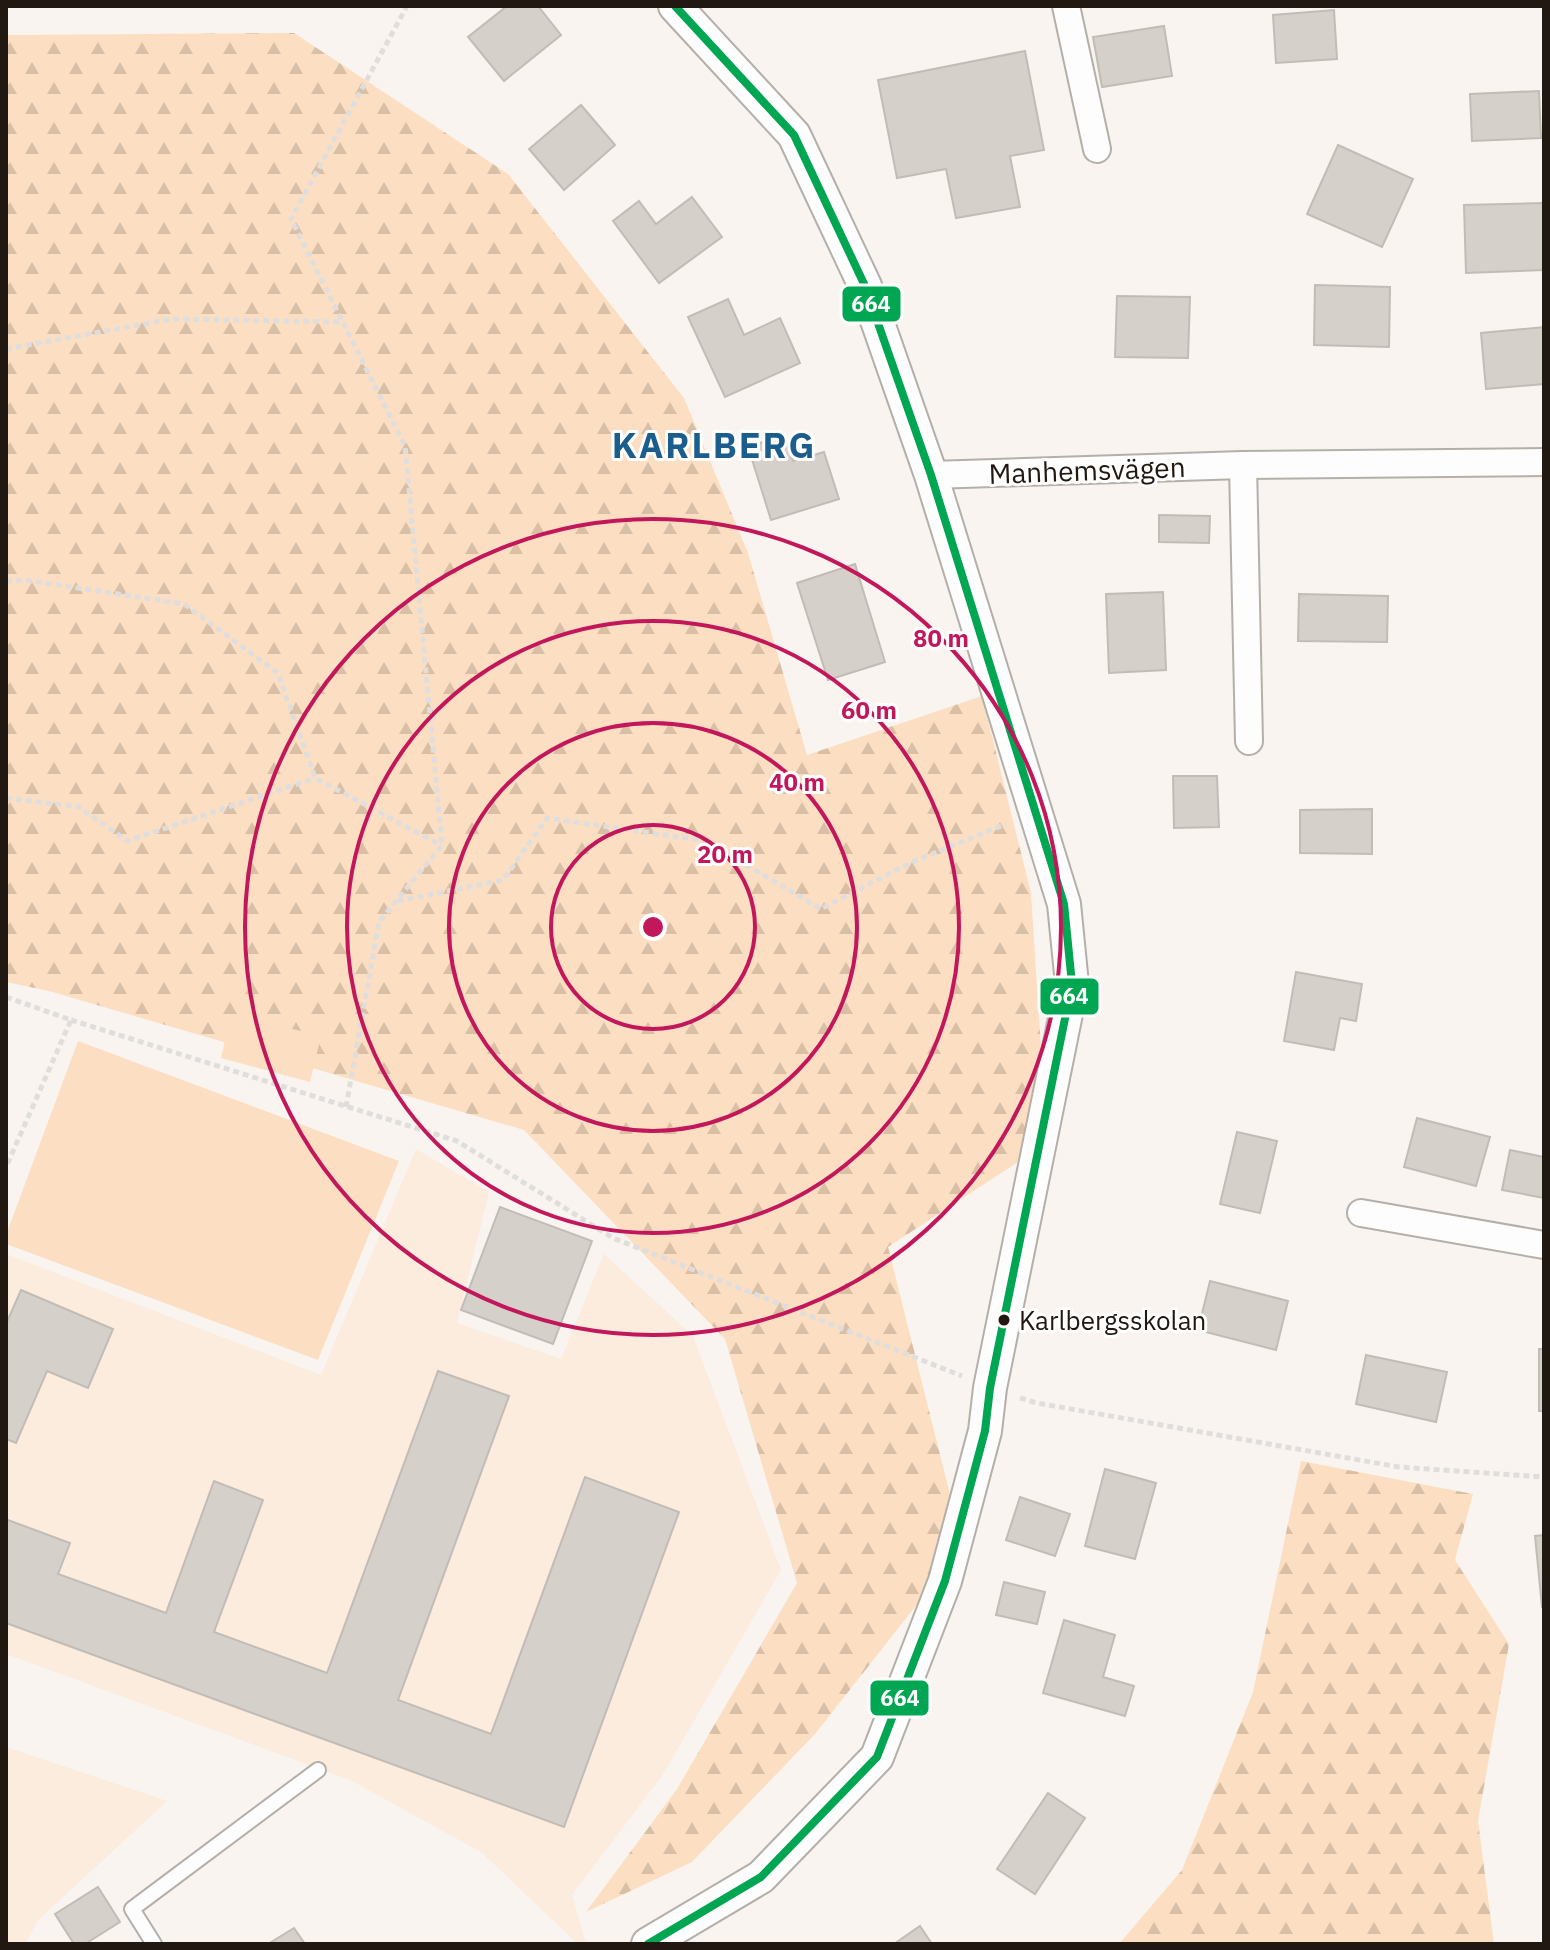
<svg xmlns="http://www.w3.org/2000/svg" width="1550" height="1950" font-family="'IBM Plex Sans',sans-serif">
<defs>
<pattern id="forest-firs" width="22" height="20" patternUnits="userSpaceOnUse" patternTransform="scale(2)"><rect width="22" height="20" fill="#fcdfc3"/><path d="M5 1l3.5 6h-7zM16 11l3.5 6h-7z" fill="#d8bfa6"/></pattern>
</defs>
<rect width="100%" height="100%" fill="#f9f4ef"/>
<g fill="#fbecde">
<path d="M416 1149 489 1192 457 1323 561 1359 604 1254 693 1336 781 1570 662 1776 572 1895 586 1944H578L481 1852 350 1780 6 1654V1254L321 1375Z"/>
<path d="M6 1747 167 1801 38 1920 25 1944H6Z"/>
</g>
<g fill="url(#forest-firs)">
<path d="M294 33 508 174 684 398 748 553 807 755 982 696 1031 893 1047 1143 888 1247 963 1546 815 1734 692 1862 586 1912 677 1789 797 1583 725 1339 524 1130 49 991 6 982V35Z"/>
<path d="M1301 1461 1473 1494 1455 1560 1509 1644 1478 1821 1494 1944H1119L1182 1870 1253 1692Z"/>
</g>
<g fill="#fcdfc3">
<path d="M231 1014 321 1036 310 1082 221 1058Z"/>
<path d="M78 1041 399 1161 318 1360 6 1244V1235Z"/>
</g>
<g fill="#d6d0ca" stroke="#c2bcb6" stroke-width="2">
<path d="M507 6H538L561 35 504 81 468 37Z"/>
<path d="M1334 10 1337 59 1276 63 1273 15Z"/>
<path d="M1164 26 1172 76 1102 87 1093 37Z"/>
<path d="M1025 51 1044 150 1010 156 1020 207 956 218 946 169 897 178 878 80Z"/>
<path d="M1539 91 1541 138 1472 141 1470 94Z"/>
<path d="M581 105 615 145 564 190 529 149Z"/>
<path d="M1338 145 1413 179 1382 247 1307 214Z"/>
<path d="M692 197 722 237 659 283 613 221 639 201 656 224Z"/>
<path d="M1544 203V270L1466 273 1464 205Z"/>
<path d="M1315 285 1390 287 1389 347 1314 345Z"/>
<path d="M1117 296 1190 297 1188 358 1115 357Z"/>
<path d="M728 299 744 335 780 318 800 363 725 397 688 317Z"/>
<path d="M1544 327V384L1486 389 1481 333Z"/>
<path d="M784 435 793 461 824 452 839 499 771 520 748 447Z"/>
<path d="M1159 515 1210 516 1209 543 1159 542Z"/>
<path d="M855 564 885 662 828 680 797 583Z"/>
<path d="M1163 592 1166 670 1109 673 1106 594Z"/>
<path d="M1299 594 1388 596 1387 642 1298 641Z"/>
<path d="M1173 776H1217L1219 827 1174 828Z"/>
<path d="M1372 809V854L1300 853V810Z"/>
<path d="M1296 972 1362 984 1356 1021 1340 1018 1334 1050 1284 1041Z"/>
<path d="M1417 1118 1490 1137 1476 1186 1404 1167Z"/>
<path d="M1237 1132 1277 1141 1260 1213 1220 1204Z"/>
<path d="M1510 1150 1544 1157V1198L1502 1190Z"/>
<path d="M500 1207 592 1241 553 1344 461 1310Z"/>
<path d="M1210 1281 1288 1301 1276 1350 1198 1330Z"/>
<path d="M21 1290 113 1329 88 1388 47 1371 16 1443 6 1439V1324Z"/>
<rect x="1539" y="1349" width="5" height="62"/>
<path d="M1366 1355 1447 1372 1436 1422 1356 1404Z"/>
<path d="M438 1371 509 1396 398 1700 491 1734 585 1477 679 1512 564 1827 6 1623V1527L8 1520 70 1543 58 1574 166 1613 214 1481 263 1500 214 1632 327 1673Z"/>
<path d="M1105 1469 1156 1483 1135 1559 1085 1546Z"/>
<path d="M1020 1497 1070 1514 1055 1556 1006 1540Z"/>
<path d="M1544 1535V1607H1542L1535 1536Z"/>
<path d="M1004 1582 1045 1592 1037 1624 996 1615Z"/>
<path d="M1064 1620 1115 1635 1103 1677 1134 1686 1125 1716 1043 1693Z"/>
<path d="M1048 1793 1085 1818 1035 1894 997 1869Z"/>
<path d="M98 1887 120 1922 85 1944H74L55 1914Z"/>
<path d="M920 1926 932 1944H894Z"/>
<path d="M294 1928 305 1944H268Z"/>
</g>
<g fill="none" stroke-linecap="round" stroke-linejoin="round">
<defs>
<path id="service" d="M154 1944 132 1909 318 1770"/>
<g id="minor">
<path d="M1066 6 1097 149"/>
<path d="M1243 465 1249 741"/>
<path d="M931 475 1243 465 1544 462"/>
<path d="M1361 1213 1544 1245"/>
</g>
<path id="tertiary" d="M648 1944 761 1877 877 1757 945 1581 985 1431 990 1388 1072 984 1064 904 931 475 865 286 794 135 675 6"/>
</defs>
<use href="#service" stroke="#b5afa9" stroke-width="18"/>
<use href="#minor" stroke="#b5afa9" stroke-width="30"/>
<use href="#tertiary" stroke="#b5afa9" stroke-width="36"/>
<g stroke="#e0dedc" stroke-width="5" stroke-dasharray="6 4" stroke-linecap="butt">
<path d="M6 349 172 319 342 322"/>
<path d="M6 581 25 580 184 604 278 673 315 778 441 845"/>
<path d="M6 798 79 807 127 841 315 778"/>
<path d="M398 901 503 880 547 818 706 841 821 909 910 863 1006 824"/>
<path d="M6 997 71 1020 6 1167"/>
<path d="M71 1020 457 1141 613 1238 962 1376"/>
<path d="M346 1107 379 922 442 845 405 446 291 219 407 6"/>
<path d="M1020 1398 1037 1403 1399 1467 1544 1477"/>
</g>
<use href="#service" stroke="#fefdfd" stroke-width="14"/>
<use href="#minor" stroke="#fefdfd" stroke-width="26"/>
<use href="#tertiary" stroke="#fefdfd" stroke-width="32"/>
<defs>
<path id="bus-1" d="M648 1944 761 1877 877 1757 945 1581 985 1431 990 1388 1072 984 1064 904 931 475 865 286 794 135 675 6"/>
</defs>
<use href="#bus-1" stroke="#fff" stroke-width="14"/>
<use href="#bus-1" stroke="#00a651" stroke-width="8"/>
</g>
<g fill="none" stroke="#c2185b" stroke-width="4">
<circle cx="653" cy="927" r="102"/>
<circle cx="653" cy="927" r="204"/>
<circle cx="653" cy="927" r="306"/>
<circle cx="653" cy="927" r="408"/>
</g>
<circle fill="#201811" stroke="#fff" stroke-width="3" cx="1004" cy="1320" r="7"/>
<g text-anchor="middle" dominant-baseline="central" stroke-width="6" stroke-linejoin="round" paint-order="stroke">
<g font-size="26" fill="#201811" stroke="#fff" text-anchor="start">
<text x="1019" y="1320">Karlbergsskolan</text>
</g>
<g font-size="28" fill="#201811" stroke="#fff">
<text transform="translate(1087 470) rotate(-2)">Manhemsvägen</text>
</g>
<g font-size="36" font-weight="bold" letter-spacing="2" fill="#1b5d8c" stroke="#fff">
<text x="714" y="444">KARLBERG</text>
</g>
</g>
<circle cx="653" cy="927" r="12" fill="#c2185b" stroke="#fff" stroke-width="4"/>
<g font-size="24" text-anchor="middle" font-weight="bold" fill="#c2185b" stroke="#fff" stroke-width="6" stroke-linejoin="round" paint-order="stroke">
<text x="941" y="647">80 m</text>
<text x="869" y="719">60 m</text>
<text x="797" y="791">40 m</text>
<text x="725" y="863">20 m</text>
</g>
<g stroke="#fff" stroke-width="3">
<rect x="841" y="285" width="61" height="38" rx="8" fill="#00a651"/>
<rect x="1039" y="977" width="61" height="39" rx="8" fill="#00a651"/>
<rect x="869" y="1679" width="61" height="38" rx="8" fill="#00a651"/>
</g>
<g font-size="22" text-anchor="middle" font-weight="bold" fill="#fff">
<text x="871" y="312">664</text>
<text x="1069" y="1004">664</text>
<text x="900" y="1706">664</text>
</g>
<rect width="1550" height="1950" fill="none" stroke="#201811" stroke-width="16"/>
</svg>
